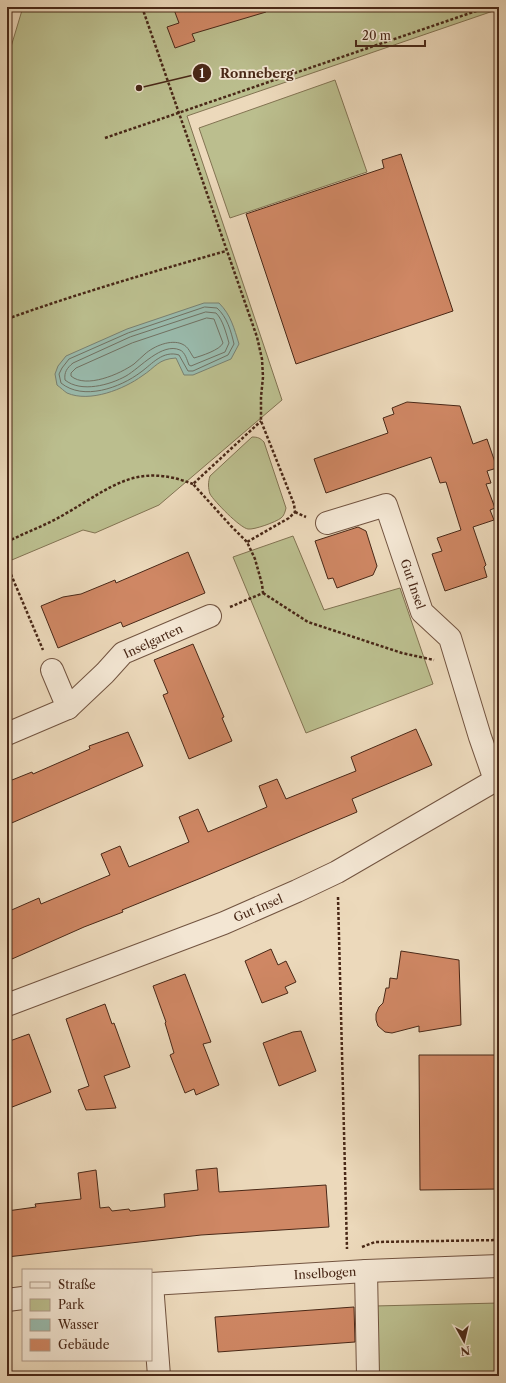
<svg xmlns="http://www.w3.org/2000/svg" width="506" height="1383" font-family="'Libre Caslon Text',serif">
<rect width="100%" height="100%" fill="#ecd9bb"/>
<filter id="stains"><feTurbulence type="fractalNoise" baseFrequency=".005" numOctaves="4"/><feColorMatrix values="0 0 0 0 .2 0 0 0 0 .09 0 0 0 0 .02 0 0 0 .5 -.17"/></filter>
<radialGradient id="worn" r=".72"><stop offset=".6" stop-color="#630" stop-opacity="0"/><stop offset="1" stop-color="#630" stop-opacity=".3"/></radialGradient>
<g fill="#bbbe8e" stroke="#827352">
<path d="M23 7H499V9L187 116 282 400 159 505 95 533 83 530 7 562V60Z"/>
<path d="M335 80 367 172 230 218 199 128Z"/>
<path d="M252 437C258 437 260 438 264 442L286 508C285 512 284 516 281 518 276 522 254 530 248 529 240 528 214 501 210 494 208 488 208 482 210 476Z"/>
<path d="M293 536 324 610 400 588 433 684 306 733 233 557Z"/>
<path d="M499 1303V1376H378L374 1306Z"/>
</g>
<path fill="#99baac" stroke="#798070" d="M204 303H219C231 315 234 328 239 344L231 359 193 375H184L176 358C158 359 156 367 142 376 124 389 90 403 67 393 64 391 61 388 57 385L55 374 58 366 66 356 127 329Z"/>
<g fill="none" stroke-linecap="round" stroke-linejoin="round">
<g stroke="#717162" stroke-width="1">
<path d="M205 307 217 308C227 317 231 331 234 344L228 355 193 371H188L179 355C163 350 152 364 141 372 120 388 83 401 61 383L59 374 62 368 69 359 128 333Z"/>
<path d="M206 312 216 313C223 320 226 333 229 343L225 352 191 366 189 365C187 360 185 352 180 350 162 342 140 368 126 376 110 385 81 393 65 380 64 372 67 368 73 363L130 337Z"/>
<path d="M207 318 214 319 223 343C220 350 201 356 194 358 190 353 189 347 182 344 171 339 154 346 145 354 141 357 138 361 134 364 120 374 86 389 71 376V373L76 368 132 343Z"/>
</g>
</g>
<g fill="#cf8764" stroke="#492817">
<path d="M173 7H265L266 12 192 34 195 41 175 48 167 27 179 23Z"/>
<path d="M401 154 453 311 296 364 246 214 384 168 382 160Z"/>
<path d="M407 402 460 406 473 444 487 439 497 468 487 471 491 483 486 484 495 508 490 510 494 520 473 527 486 565 484 567 487 577 445 591 432 554 442 551 437 538 461 530 446 482 440 483 431 457 326 493 314 459 388 433 383 418 394 414 392 408Z"/>
<path d="M358 527 366 531 377 566 373 575 337 588 333 578 328 579 315 541Z"/>
<path d="M188 552 205 593 123 627 121 622 58 648 41 606 63 597 81 594 115 580 116 583Z"/>
<path d="M193 644 224 717 222 718 232 741 189 759 163 695 168 693 154 660Z"/>
<path d="M416 729 432 765 352 799 357 812 201 878 122 910 123 912 84 927 12 959V958L7 959V912L39 898 41 904 110 875 101 854 120 846 129 867 189 842 179 817 198 809 208 832 267 807 259 786 277 779 286 799 356 771 351 757Z"/>
<path d="M128 732 143 766 7 825V782L32 772 33 774 90 749 89 746Z"/>
<path d="M271 949 278 965 286 961 296 982 285 987 288 993 262 1003 245 961Z"/>
<path d="M401 951 459 960 461 1025 419 1032V1026L392 1033 385 1032 378 1026 376 1020V1014L379 1007 383 1003 386 988H389L390 978 397 979Z"/>
<path d="M185 974 211 1042 203 1044 219 1085 196 1095 194 1089 185 1093 170 1055 174 1053 165 1023 166 1022 153 986Z"/>
<path d="M105 1004 112 1024 114 1023 130 1067 104 1076 116 1108 86 1110 78 1090 89 1086 66 1019Z"/>
<path d="M301 1031 316 1071 279 1086 263 1043 293 1032Z"/>
<path d="M29 1034 51 1092 7 1109V1042Z"/>
<path d="M419 1055H499V1189L420 1190Z"/>
<path d="M217 1168 219 1192 326 1185 329 1227 201 1235 7 1257V1211L36 1207 35 1204 81 1199 78 1173 96 1170 100 1208 109 1207 112 1211 129 1209 130 1211 165 1207 164 1194 198 1190 196 1170Z"/>
<path d="M354 1307 355 1342 218 1352 215 1317Z"/>
</g>
<g fill="none" stroke-linecap="round" stroke-linejoin="round">
<defs>
<g id="minor">
<path d="M327 523 386 505 422 612 450 638 480 737 495 780"/>
<path d="M52 670 68 708"/>
<path d="M7 734 68 708 105 673 123 653 210 616"/>
<path d="M7 1005 224 923 297 891 337 872 499 778"/>
<path d="M366 1271 368 1376"/>
<path d="M152 1284 159 1376"/>
</g>
<g id="tertiary">
<path d="M151 1284 366 1271 499 1266"/>
<path d="M7 1300 23 1298"/>
</g>
</defs>
<use href="#minor" stroke="#725440" stroke-width="24"/>
<use href="#tertiary" stroke="#725440" stroke-width="24"/>
<g stroke="#492817" stroke-width="2.5" stroke-dasharray="3 2" stroke-linecap="butt">
<path d="M142 7 257 337 262 359 263 377 261 397V421L294 504 295 512 289 518 247 542"/>
<path d="M105 138 488 7"/>
<path d="M7 319C79 293 152 272 226 251"/>
<path d="M295 512 306 517"/>
<path d="M7 542C26 532 47 525 65 514 112 487 136 462 193 484"/>
<path d="M7 565 43 650"/>
<path d="M263 593 308 622 402 653 434 660"/>
<path d="M230 607 263 593 262 584 255 559 247 542 231 526 193 484 261 421"/>
<path d="M338 897 347 1249"/>
<path d="M362 1247 375 1242 499 1240"/>
</g>
<use href="#minor" stroke="#f3e6d3" stroke-width="22"/>
<use href="#tertiary" stroke="#f3e6d3" stroke-width="22"/>
</g>
<g text-anchor="middle" dominant-baseline="central" stroke-width="3.5" stroke-linejoin="round" paint-order="stroke">
<g font-size="12" fill="#492817" stroke="#f3e6d3">
<text transform="translate(413 584) rotate(71)">Gut Insel</text>
<text transform="translate(153 641) rotate(-25)">Inselgarten</text>
<text transform="translate(258 908) rotate(-23)">Gut Insel</text>
<text transform="translate(325 1273) rotate(-3)">Inselbogen</text>
</g>
</g>
<path fill="none" stroke="#492817" stroke-width="1.5" d="M139 88L202 73"/>
<g fill="#492817" stroke="#f3e6d3" stroke-width="1.5">
<circle cx="139" cy="88" r="4"/>
<circle cx="202" cy="73" r="10"/>
</g>
<g font-size="12" text-anchor="middle" font-weight="bold" fill="#fff">
<text x="202" y="78">1</text>
</g>
<g font-size="13" text-anchor="middle" font-weight="bold" fill="#492817" stroke="#f3e6d3" stroke-width="3.5" stroke-linejoin="round" paint-order="stroke">
<text x="257" y="78">Ronneberg</text>
</g>
<rect width="506" height="1383" fill="none" stroke="#ecd9bb" stroke-width="24"/>
<rect x="8" y="8" width="490" height="1367" fill="none" stroke="#492817" stroke-width="2"/>
<rect x="12" y="12" width="482" height="1359" fill="none" stroke="#492817"/>
<rect x="22" y="1269" width="130" height="92" fill="#f3e6d3" stroke="#af9a88"/>
<rect x="30" y="1282" width="20" height="6" fill="#f3e6d3" stroke="#af9a88"/>
<text x="58" y="1289" font-size="12" fill="#492817">Straße</text>
<rect x="30" y="1299" width="20" height="12" fill="#bbbe8e" stroke="#af9a88"/>
<text x="58" y="1309" font-size="12" fill="#492817">Park</text>
<rect x="30" y="1319" width="20" height="12" fill="#99baac" stroke="#af9a88"/>
<text x="58" y="1329" font-size="12" fill="#492817">Wasser</text>
<rect x="30" y="1339" width="20" height="12" fill="#cf8764" stroke="#af9a88"/>
<text x="58" y="1349" font-size="12" fill="#492817">Gebäude</text>
<g transform="translate(464 1341) rotate(172)" stroke="#f3e6d3" stroke-width="3" paint-order="stroke">
<path d="M0-3L7 15L0 10L-7 15Z" fill="#492817"/>
<text y="-6" font-size="11" font-weight="bold" text-anchor="middle" fill="#492817">N</text>
</g>
<path d="M356 40v6h69v-6" fill="none" stroke="#492817" stroke-width="2"/>
<text x="362" y="40" font-size="12" fill="#492817" stroke="#f3e6d3" stroke-width="3" paint-order="stroke">20 m</text>
<rect width="100%" height="100%" filter="url(#stains)"/>
<rect width="100%" height="100%" fill="url(#worn)"/>
</svg>
